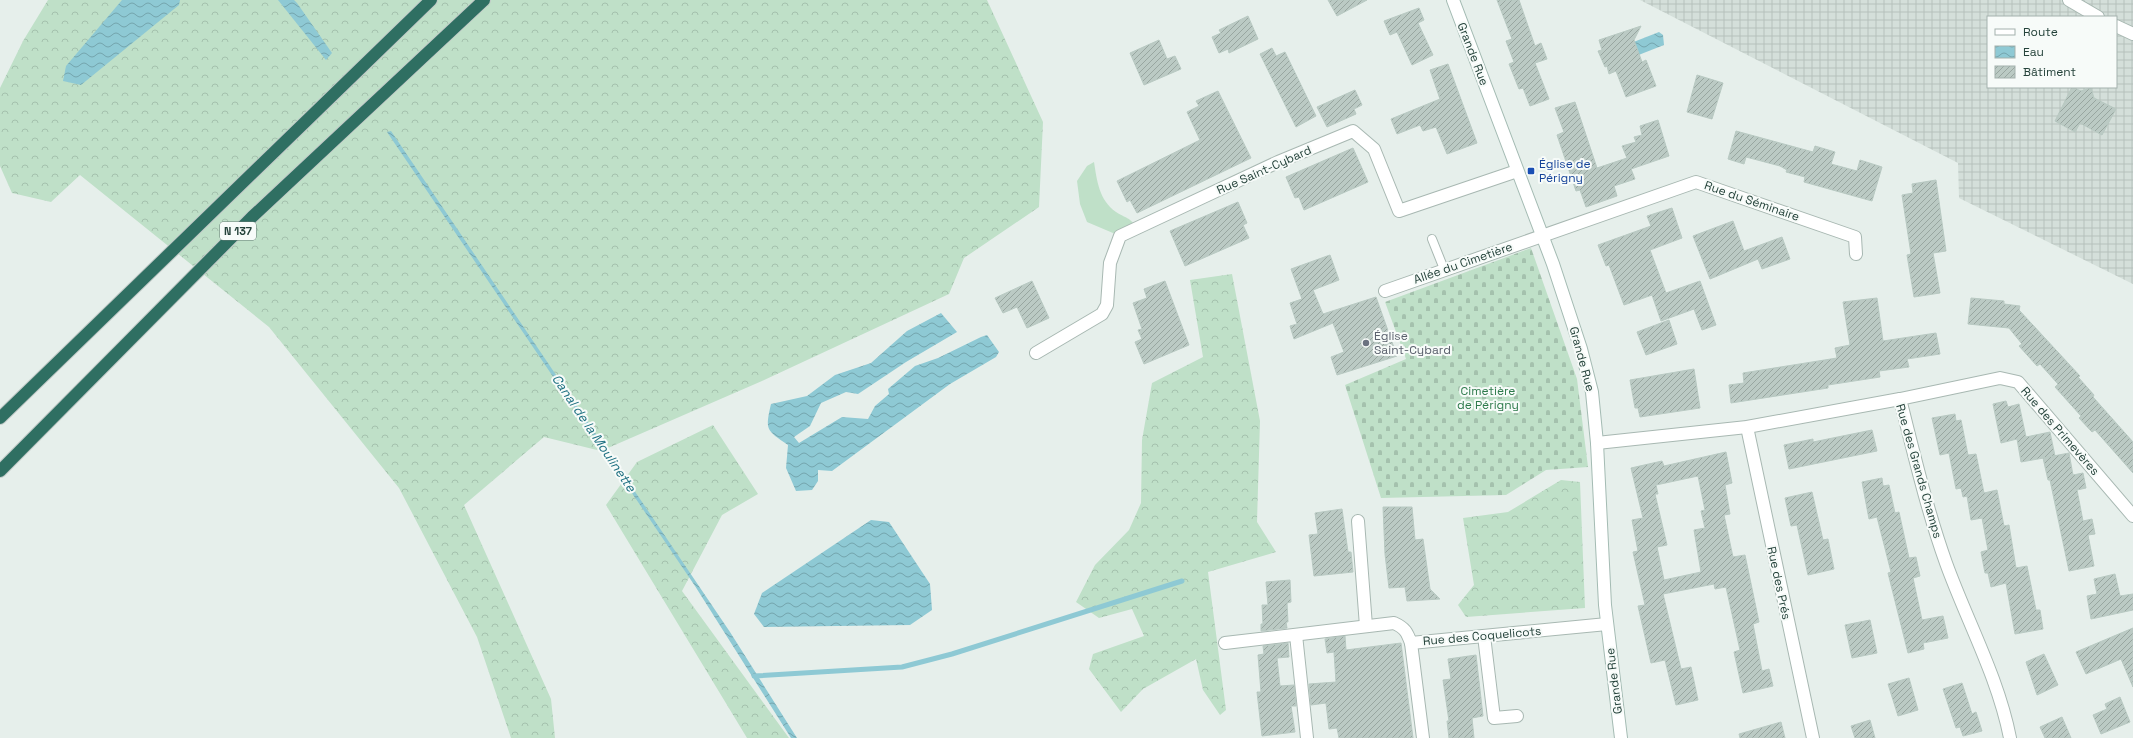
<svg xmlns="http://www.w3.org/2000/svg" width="2133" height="738" font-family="'Space Grotesk',sans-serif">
<defs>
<pattern id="industrial-grid" width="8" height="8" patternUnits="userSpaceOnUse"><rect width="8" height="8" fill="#d4dfda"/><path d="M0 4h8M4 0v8" fill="none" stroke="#b6c1bc"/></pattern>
<pattern id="forest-crowns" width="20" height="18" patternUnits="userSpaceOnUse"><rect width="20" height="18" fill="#bfe0c8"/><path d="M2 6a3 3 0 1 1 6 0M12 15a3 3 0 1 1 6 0" fill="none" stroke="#a4c1ad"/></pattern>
<pattern id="cemetery-stones" width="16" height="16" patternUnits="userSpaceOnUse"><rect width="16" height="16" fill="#bfe0c8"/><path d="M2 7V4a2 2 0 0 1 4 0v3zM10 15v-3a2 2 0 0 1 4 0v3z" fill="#a4c1ad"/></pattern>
<pattern id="water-waves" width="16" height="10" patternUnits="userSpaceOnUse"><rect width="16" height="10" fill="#8ec9d4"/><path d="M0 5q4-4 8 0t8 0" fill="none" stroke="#74a5ad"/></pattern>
<pattern id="building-hatch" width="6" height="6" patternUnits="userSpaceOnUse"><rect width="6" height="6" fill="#bbcac4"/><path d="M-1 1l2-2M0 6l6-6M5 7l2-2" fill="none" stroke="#98a6a0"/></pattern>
</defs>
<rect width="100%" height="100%" fill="#e6efeb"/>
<path fill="url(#industrial-grid)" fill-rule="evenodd" d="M1640 0H2133V284L1959 198 1958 163ZM1988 17H2116V87H1988Z"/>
<path fill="#bfe0c8" d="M1094 162C1097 181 1099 200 1116 212 1127 219 1128 216 1138 228L1120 236 1087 222 1080 204 1077 181 1087 166Z"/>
<g fill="url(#forest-crowns)">
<path d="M48 0H987L1043 122 1039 207 964 258 949 294 762 381 601 451 544 437 464 505 551 699 555 738H511L477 637 399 488 269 327 80 175 51 202 12 193 0 166V88L23 41Z"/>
<path d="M1232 274 1260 421 1257 522 1276 552 1208 572 1226 710 1220 715 1203 690 1196 659 1143 689 1121 712 1089 669 1093 654 1144 636 1132 609 1099 618 1076 602 1095 565 1129 530 1141 503 1142 440 1152 383 1203 357 1190 280Z"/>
<path d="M713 425 758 494 722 515 682 591 789 738H747L606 505 637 462Z"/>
<path d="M1561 480 1580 482 1585 608 1466 617 1458 605 1474 585 1463 518 1508 512Z"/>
</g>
<path fill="url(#cemetery-stones)" d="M1531 248 1577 379 1588 467 1546 470 1506 495 1381 498 1345 385 1406 359 1385 302Z"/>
<g fill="url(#water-waves)">
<path d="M122 0H180L179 5 81 85 63 81 66 66Z"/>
<path d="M278 0H294L297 3 332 53 326 60Z"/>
<path d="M1659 32 1663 35 1664 45 1636 56 1631 43Z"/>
<path d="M391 131 730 632 797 738H791L695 586 387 132Z"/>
<path d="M941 313 957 332 906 362 858 394 846 392 821 403 810 426 794 437 799 443 842 417 868 419 875 406 889 394 888 389 915 366 938 358 981 337 987 335 999 352 996 357 950 384 832 471 818 470V481L812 490 796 491 786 468 788 445C766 430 765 430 771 404L807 396 835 375 871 363 907 331Z"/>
<path d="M871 520 889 522 930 584 932 610 910 625 764 627 754 614 762 593Z"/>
</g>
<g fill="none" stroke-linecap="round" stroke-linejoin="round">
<path stroke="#8ec9d4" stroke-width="5" d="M754 676 902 667 952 654 1182 581"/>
</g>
<g fill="url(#building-hatch)" stroke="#b8c9c2" fill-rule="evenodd">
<path d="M1328 0H1367L1337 16Z"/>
<path d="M1497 0H1519L1535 46 1541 43 1547 59 1535 63 1549 99 1530 106 1523 88 1519 89 1509 64 1514 62 1506 41 1512 39Z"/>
<path d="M1419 8 1424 20 1418 23 1433 55 1412 65 1397 32 1390 35 1384 21Z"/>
<path d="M1248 16 1258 39 1229 53 1228 49 1219 53 1212 37 1221 33 1219 30Z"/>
<path d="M1641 26 1634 40 1642 62 1646 60 1656 86 1626 97 1616 71 1609 74 1607 66 1605 67 1598 51 1602 50 1599 40Z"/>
<path d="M1159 40 1167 59 1175 56 1181 69 1144 85 1130 53Z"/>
<path d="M1272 48 1276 56 1285 52 1316 116 1296 127 1260 54Z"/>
<path d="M1448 64 1477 143 1447 154 1436 127 1423 131 1420 125 1397 134 1391 119 1440 99 1430 70Z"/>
<path d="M1697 75 1723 83 1712 119 1687 112Z"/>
<path d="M2072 87 2081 91 2091 88 2094 98 2116 109 2102 135 2080 123 2075 132 2055 121Z"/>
<path d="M1355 90 1362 105 1354 109 1356 114 1327 127 1317 107Z"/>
<path d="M1218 91 1251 158 1137 213 1130 200 1127 202 1117 181 1200 140 1187 112 1199 106 1196 101Z"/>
<path d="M1575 102 1597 168 1627 158 1622 146 1636 142 1634 137 1642 135 1640 126 1658 120 1669 156 1631 169 1635 179 1614 186 1617 196 1586 207 1580 190 1576 191 1557 135 1564 132 1555 108Z"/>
<path d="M1736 131 1813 152 1815 146 1835 152 1831 164 1857 171 1860 160 1882 167 1872 201 1804 182 1805 177 1786 172 1787 170 1780 166 1746 157 1744 164 1728 159Z"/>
<path d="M1353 148 1368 182 1304 210 1299 197 1295 198 1286 177Z"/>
<path d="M1936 180 1946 251 1933 253 1940 293 1914 297 1907 255 1911 254 1902 195 1913 193 1912 184Z"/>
<path d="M1238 202 1247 223 1243 225 1249 238 1185 266 1170 231Z"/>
<path d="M1672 208 1682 238 1650 250 1666 293 1700 281 1716 325 1702 330 1694 309 1661 321 1652 295 1624 305 1609 265 1606 266 1598 245 1651 226 1647 216Z"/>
<path d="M1733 221 1744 251 1782 237 1790 259 1762 269 1758 259 1710 279 1693 236Z"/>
<path d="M1330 255 1339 280 1313 290 1323 314 1376 297 1397 356 1337 375 1331 357 1344 352 1333 323 1294 339 1290 326 1297 324 1290 303 1302 299 1291 269Z"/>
<path d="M1032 281 1049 318 1027 328 1017 307 1003 313 995 298Z"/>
<path d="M1165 281 1189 345 1144 364 1135 342 1142 339 1138 330 1142 329 1133 303 1147 298 1144 289Z"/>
<path d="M1877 298 1883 341 1936 333 1940 354 1907 359 1909 367 1879 371 1880 377 1828 385V388L1731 403 1729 385 1744 383 1743 373 1837 358 1835 348 1850 345 1843 302Z"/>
<path d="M1971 298 2004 301V304L2020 306 2019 310 2080 376 2078 377 2094 395 2093 397 2133 442V473L2095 430 2092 432 2079 418 2081 416 2055 387 2058 384 2040 364 2037 366 2019 346 2022 344 2009 328 1968 324Z"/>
<path d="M1669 320 1677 344 1646 355 1637 332Z"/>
<path d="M1694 369 1700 408 1640 417 1638 408H1635L1630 380Z"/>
<path d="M2006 401 2008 407 2019 404 2026 437 2050 432 2055 456 2021 462 2017 439 2001 443 1993 404Z"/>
<path d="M1955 414 1956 421 1961 420 1968 455 1976 454 1984 493 1997 490 2004 526 2009 525 2016 568 2027 566 2036 610H2040L2043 629 2015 634 2006 583 1991 587 1988 573H1985L1981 552 1988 550 1982 518 1971 520 1967 496 1963 497 1961 488 1956 489 1949 453 1940 455 1937 441 1932 418Z"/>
<path d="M1872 430 1877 451 1789 469 1784 445 1813 439V442Z"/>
<path d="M1726 452 1732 483 1725 485 1730 514 1724 515 1733 557 1745 555 1759 622 1753 624 1762 671 1769 669 1773 686 1743 693 1734 652 1740 650 1726 587 1715 589 1714 584 1663 594 1681 669 1691 667 1698 700 1676 705 1665 660 1651 663 1638 606 1645 605 1633 552 1638 551 1632 520 1643 518 1631 468 1662 461 1664 466ZM1698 476 1705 510 1701 511 1705 528 1694 530 1701 572 1664 580 1657 547 1667 545 1655 494H1658L1656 485Z"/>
<path d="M2069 453 2073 475 2083 473 2086 488 2077 490 2083 521 2092 519 2095 534 2088 535 2094 566 2069 571 2050 480H2048L2043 458Z"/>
<path d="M1882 478 1883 486 1889 485 1895 513 1899 512 1909 558 1916 557 1920 576 1913 578 1922 620 1943 616 1948 638 1923 643 1924 649 1908 653 1888 573 1891 572 1877 517 1869 519 1862 482Z"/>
<path d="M1812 492 1823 540 1828 539 1834 569 1808 575 1797 525 1791 526 1785 498Z"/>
<path d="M1383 507H1412L1415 540 1423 539 1430 589 1440 599 1407 601 1405 587 1389 588 1385 554Z"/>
<path d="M1342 509 1348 552H1351L1353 572 1314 576 1309 535 1318 534 1315 513Z"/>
<path d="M2115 574 2120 596 2133 594V610L2091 619 2087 596 2097 594 2094 579Z"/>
<path d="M1290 580 1291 602 1287 603 1288 622H1286L1287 628 1261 631V624H1263L1262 605H1268L1266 582Z"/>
<path d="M1870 620 1877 653 1852 658 1845 625Z"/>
<path d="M2133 628V687L2121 659 2086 674 2076 652Z"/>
<path d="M1345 636 1346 650 1401 643 1413 738H1339L1337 728 1329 729 1326 703 1311 705 1309 684 1336 682 1334 652 1327 653 1325 639Z"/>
<path d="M1288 643 1289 657 1277 658 1280 686 1294 685 1296 706H1291L1295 732 1262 736 1257 692H1261L1258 655 1264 654 1263 646Z"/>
<path d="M2044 654 2058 685 2037 695 2026 662Z"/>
<path d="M1476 655 1483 716 1472 718 1474 738H1449L1447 721H1449L1443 680 1451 679 1448 659Z"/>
<path d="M1909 678 1918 710 1898 716 1888 684Z"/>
<path d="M1962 683 1972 714 1976 712 1982 731 1963 736 1960 727 1956 728 1943 689Z"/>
<path d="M2120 697 2130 722 2101 734 2093 715 2107 709 2105 704Z"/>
<path d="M2062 717 2071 738H2045L2040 727Z"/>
<path d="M1870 720 1875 738H1855L1851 726Z"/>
<path d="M1781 722 1785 738H1740L1739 734Z"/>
</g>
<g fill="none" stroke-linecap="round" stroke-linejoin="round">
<defs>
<path id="lane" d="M1432 239 1444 269"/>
<g id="street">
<path d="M2069 0 2098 17"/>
<path d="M2116 26 2133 34"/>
<path d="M1385 291 1696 182 1855 237 1856 254"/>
<path d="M1036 353 1102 314 1107 305 1110 263 1120 236 1278 162 1353 131 1374 149 1399 211 1517 171"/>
<path d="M1900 399 2000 378 2018 382 2133 516"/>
<path d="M1747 427 1813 738"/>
<path d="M1597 443 1747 427 1900 399C1914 454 1927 510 1946 563 1967 621 1998 677 2010 738"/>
<path d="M1358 521 1366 626"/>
<path d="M1296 635 1307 738"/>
<path d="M1484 636 1494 718 1517 716"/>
<path d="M1225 643 1394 623C1405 628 1407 632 1411 643L1607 624"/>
<path d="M1411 643 1423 738"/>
</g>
<path id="secondary" d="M1453 0 1553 264 1581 349 1592 392 1597 443 1605 605 1621 738"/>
<g id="highway">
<path d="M0 418 431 0"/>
<path d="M0 471 252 217 484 0"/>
</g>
</defs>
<use href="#lane" stroke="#a8b8b2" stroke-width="10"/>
<use href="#street" stroke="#a8b8b2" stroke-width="14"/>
<use href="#secondary" stroke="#a4bbb3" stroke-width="14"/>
<use href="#highway" stroke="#c2cac8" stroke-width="14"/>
<use href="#lane" stroke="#fff" stroke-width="8"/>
<use href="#street" stroke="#fff" stroke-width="12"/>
<use href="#secondary" stroke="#fff" stroke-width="12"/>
<use href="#highway" stroke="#2f6f62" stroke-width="12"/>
</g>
<rect fill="#1a4fb4" stroke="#f7fbf9" stroke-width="1.5" x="1527" y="167" width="8" height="8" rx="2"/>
<circle fill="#6b7280" stroke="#f7fbf9" stroke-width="1.5" cx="1366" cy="343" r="4"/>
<g text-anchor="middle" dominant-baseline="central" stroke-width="4" stroke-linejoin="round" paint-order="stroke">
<rect fill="#f7fbf9" stroke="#637a73" stroke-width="1" x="220" y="222" width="36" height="18" rx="3"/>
<g font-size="11" font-weight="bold" fill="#24423a">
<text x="238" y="231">N 137</text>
</g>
<g font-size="12" fill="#24423a" stroke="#f7fbf9">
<text transform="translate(1473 54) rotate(69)">Grande Rue</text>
<text transform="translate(1264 170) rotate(-24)">Rue Saint-Cybard</text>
<text transform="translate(1752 201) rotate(19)">Rue du Séminaire</text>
<text transform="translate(1463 263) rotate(-19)">Allée du Cimetière</text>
<text transform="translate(1582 359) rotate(75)">Grande Rue</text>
<text transform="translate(2060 431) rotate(49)">Rue des Primevères</text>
<text transform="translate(1919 471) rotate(74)">Rue des Grands Champs</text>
<text transform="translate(1779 583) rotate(78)">Rue des Prés</text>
<text transform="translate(1482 636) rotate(-5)">Rue des Coquelicots</text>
<text transform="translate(1614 681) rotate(-97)">Grande Rue</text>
</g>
<g font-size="12" fill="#164399" stroke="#f7fbf9" text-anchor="start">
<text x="1539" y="164">Église de<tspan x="1539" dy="14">Périgny</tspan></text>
</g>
<g font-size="12" fill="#5b616d" stroke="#f7fbf9" text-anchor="start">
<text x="1374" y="336">Église<tspan x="1374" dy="14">Saint-Cybard</tspan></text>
</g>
<g font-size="12" fill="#2d7a4b" stroke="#f7fbf9">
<text x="1488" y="391">Cimetière<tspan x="1488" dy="14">de Périgny</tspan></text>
</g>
<g font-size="13" font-style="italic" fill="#1c6f80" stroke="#f7fbf9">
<text transform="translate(594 433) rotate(56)">Canal de la Moulinette</text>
</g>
</g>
<rect x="1987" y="16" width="130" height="72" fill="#f7fbf9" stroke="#a3b1ad"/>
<rect x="1995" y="29" width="20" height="6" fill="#ffffff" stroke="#a3b1ad"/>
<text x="2023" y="36" font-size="12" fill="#24423a">Route</text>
<rect x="1995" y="46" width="20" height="12" fill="url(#water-waves)" stroke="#a3b1ad"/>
<text x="2023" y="56" font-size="12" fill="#24423a">Eau</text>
<rect x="1995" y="66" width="20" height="12" fill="url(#building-hatch)" stroke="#a3b1ad"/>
<text x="2023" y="76" font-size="12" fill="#24423a">Bâtiment</text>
</svg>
